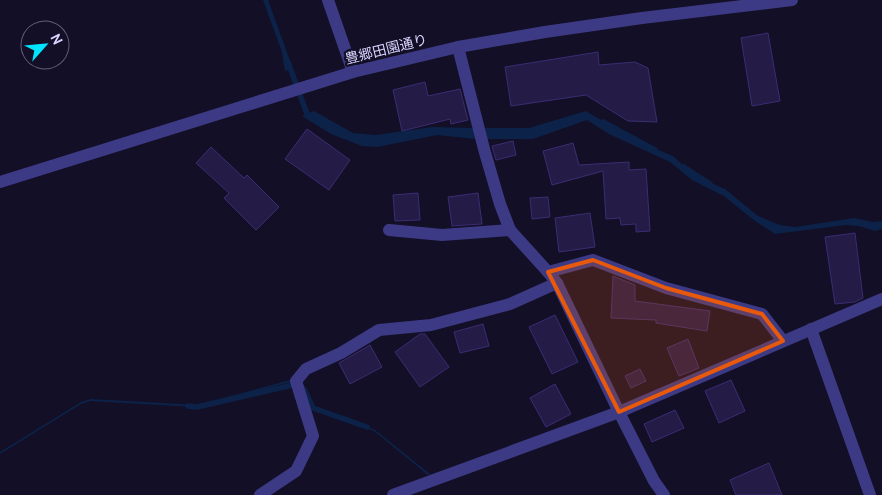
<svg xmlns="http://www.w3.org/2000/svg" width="882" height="495" font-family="Cabin,'Noto Sans JP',sans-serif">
<rect width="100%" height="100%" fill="#130f26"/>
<g fill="#0c2248">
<path d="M263 0H268L293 69 285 71 282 52Z"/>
<path d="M314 111 353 133 376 135 432 127 472 128H529L586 111 636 141 673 156 695 176 725 189 758 216 780 225 795 227 854 218 873 222 882 221V229L875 231 859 226 846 225 775 234 755 221 724 196 692 180 670 162 609 134 587 120 533 139H476L437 135 377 147 362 146 331 134 302 116Z"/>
<path d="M290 380V382L195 407 91 401 81 404 0 454V452L81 402 91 399 197 405Z"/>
<path d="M301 382H303L308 400 310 404 314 407 347 417 375 430 430 474 428 475 374 431 347 419 312 408 310 406Z"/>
</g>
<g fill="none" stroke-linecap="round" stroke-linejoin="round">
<g stroke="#0c2248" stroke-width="5.5">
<path d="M288 62 307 114 312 117"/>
<path d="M603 122 655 150"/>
<path d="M684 167 710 184"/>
<path d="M304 389 313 408 367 427"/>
<path d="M188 406 197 407 297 384"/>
</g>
</g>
<g fill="#241b47" stroke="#3b2d73">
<path d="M768 33 780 101 752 106 741 38Z"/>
<path d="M598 52 599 65 635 62 648 68 657 122 628 121 586 95 511 106 505 67Z"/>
<path d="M425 82 428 96 460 89 468 120 451 124 450 119 402 131 393 90Z"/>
<path d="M307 129 350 160 329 190 285 159Z"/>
<path d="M513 141 516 155 496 160 492 146Z"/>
<path d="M573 143 579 165 629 162V170L646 169 650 231 636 232V224L621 225 620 218 606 219 603 171 552 185 543 151Z"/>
<path d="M211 147 244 178 247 175 279 207 256 230 224 198 229 193 196 163Z"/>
<path d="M418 193 420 220 395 221 393 195Z"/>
<path d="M478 193 482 224 452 226 448 197Z"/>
<path d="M548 197 550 217 532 219 530 198Z"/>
<path d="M590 213 595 247 559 252 555 218Z"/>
<path d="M855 233 863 298 855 302 835 304 825 237Z"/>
<path d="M613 276 635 285V301L710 311 707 331 656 323V320L611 318Z"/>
<path d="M555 315 578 362 552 374 529 327Z"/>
<path d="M483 324 489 346 460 353 454 332Z"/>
<path d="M420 334H425L449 367 420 387 395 352Z"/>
<path d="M688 339 699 368 679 376 667 348Z"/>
<path d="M370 345 382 367 350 384 339 363Z"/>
<path d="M640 369 646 381 631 388 625 376Z"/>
<path d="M731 380 745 411 719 423 705 391Z"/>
<path d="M555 384 571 414 546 427 530 398Z"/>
<path d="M675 410 684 428 652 442 644 424Z"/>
<path d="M769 463 782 495H736L730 480Z"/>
</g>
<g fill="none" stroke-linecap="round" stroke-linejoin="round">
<g stroke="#3d3a85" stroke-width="12">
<path d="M328 0 353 72"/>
<path d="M458 47 484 149 500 204 510 230 548 272 557 283 619 412 654 481 664 495"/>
<path d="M389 230 442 235 510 230"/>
<path d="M548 272 593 260 666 288 762 314 783 341"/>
<path d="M811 329 870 495"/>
<path d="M260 495 296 471 313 436 296 381 306 369 341 353 379 330 431 325 510 304 557 283"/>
<path d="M393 495 619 412 882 299"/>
</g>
<path stroke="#3d3a85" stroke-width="12" d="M0 182 353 72 458 47 545 32 642 18 792 0"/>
</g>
<path fill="#e8590c" fill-opacity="0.2" stroke="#e8590c" stroke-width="4" stroke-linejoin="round" d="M593 260 666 288 762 314 783 341 619 412 548 272Z"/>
<g text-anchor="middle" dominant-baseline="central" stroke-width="4.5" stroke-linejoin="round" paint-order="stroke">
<g font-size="14" fill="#d9d4ff" stroke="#130f26">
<text transform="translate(386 49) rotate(-14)">豊郷田園通り</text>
</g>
</g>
<g transform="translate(45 45) rotate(63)"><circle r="24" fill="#130f26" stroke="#625e7d"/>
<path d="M0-4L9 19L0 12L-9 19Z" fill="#00e5ff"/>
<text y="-8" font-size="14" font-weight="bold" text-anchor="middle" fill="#d9d4ff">N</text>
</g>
</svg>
